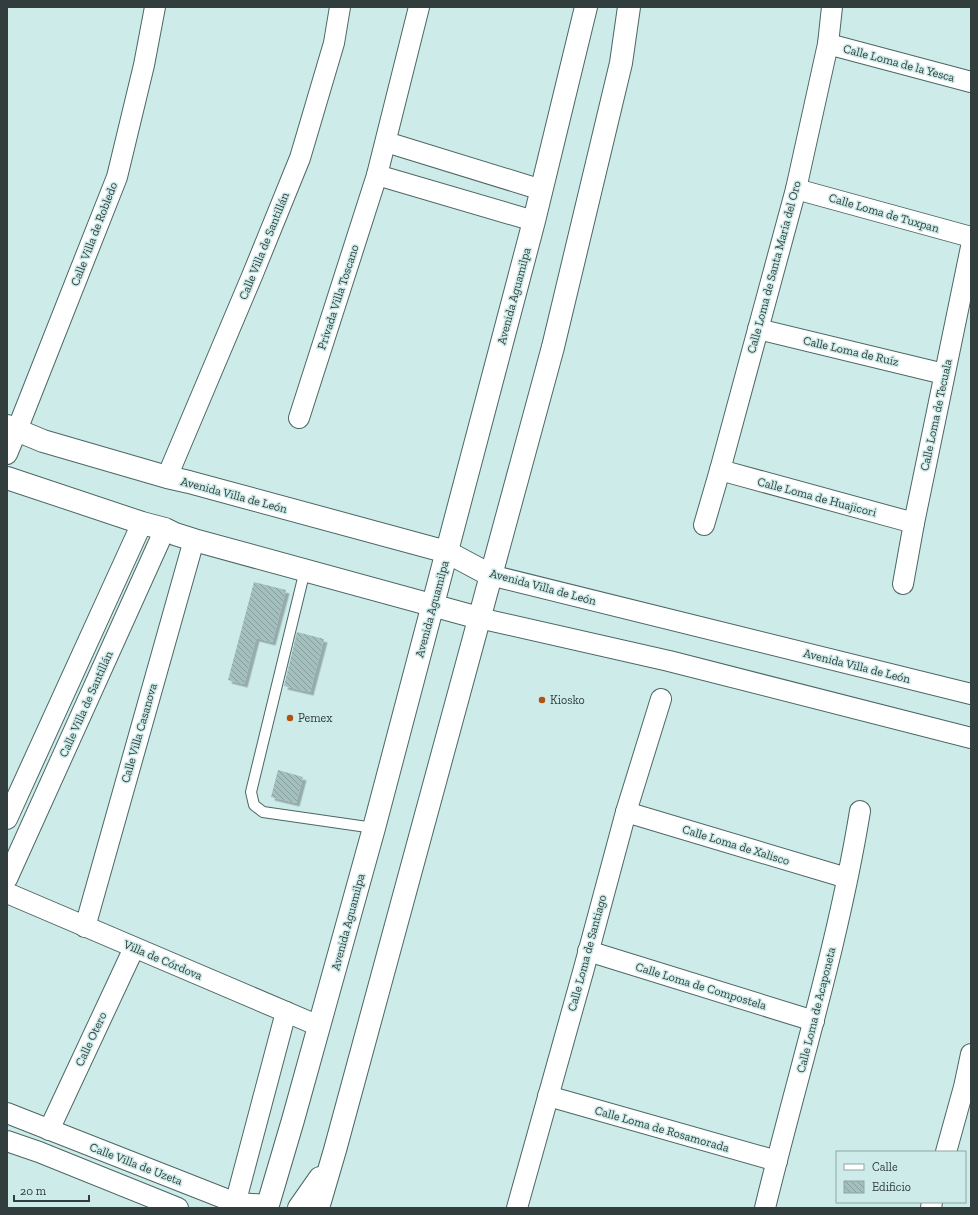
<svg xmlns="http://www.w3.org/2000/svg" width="978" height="1215" font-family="'Zilla Slab',serif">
<defs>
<pattern id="building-back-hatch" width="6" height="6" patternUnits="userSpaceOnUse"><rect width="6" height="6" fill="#a3c0be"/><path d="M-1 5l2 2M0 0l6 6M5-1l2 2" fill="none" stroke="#859d9c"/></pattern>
<filter id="shadow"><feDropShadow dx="3.5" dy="3.5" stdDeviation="0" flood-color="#0004"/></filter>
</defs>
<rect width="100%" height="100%" fill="#cdebe9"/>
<g fill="url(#building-back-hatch)" filter="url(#shadow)">
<path d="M254 582 286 590 272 642 256 638 244 684 228 680Z"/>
<path d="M297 632 324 639 310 692 284 686Z"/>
<path d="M278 770 303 777 296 803 271 797Z"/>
</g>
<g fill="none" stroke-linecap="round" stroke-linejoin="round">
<defs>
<path id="service" d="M305 570 251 792 254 805 263 812 374 828"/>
<g id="minor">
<path d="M828 44 971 82"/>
<path d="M386 142 542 190"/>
<path d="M377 175 534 221"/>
<path d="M796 189 971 237"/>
<path d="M758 329 944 374"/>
<path d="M299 418 377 175 419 7"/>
<path d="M7 454 17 430 117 177 144 65 155 7"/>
<path d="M720 470 914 523"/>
<path d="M167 477 252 276 300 158 334 43 340 7"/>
<path d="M704 525 720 470 796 189 828 44 832 7"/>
<path d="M490 575 971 694"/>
<path d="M903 584 914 523 971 247"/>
<path d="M479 618 669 661 971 738"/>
<path d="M626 812 847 878"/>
<path d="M7 819 142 523"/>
<path d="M7 879 165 529"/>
<path d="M7 893 319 1026"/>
<path d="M85 927 194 540"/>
<path d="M588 951 814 1021"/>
<path d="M548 1096 777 1161"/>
<path d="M7 1113 236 1203 268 1205"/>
<path d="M49 1130 134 948"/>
<path d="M7 1141 39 1152 178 1208"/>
<path d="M946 1152 964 1087 971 1054"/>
<path d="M234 1208 286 1012"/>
<path d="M517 1208 583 972 626 812 661 699"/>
<path d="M765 1208C797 1076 838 946 860 811"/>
<path d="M931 1208 932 1202"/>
</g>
<g id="tertiary">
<path d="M7 426 43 441 167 477 189 482 447 552 490 575"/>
<path d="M7 478 142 523 165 529 175 534 194 540 479 618"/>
</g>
<g id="primary">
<path d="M267 1208 293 1120 374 828 534 221 586 7"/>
<path d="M299 1208 320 1178"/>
<path d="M318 1208 335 1150 553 347 621 63 629 7"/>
</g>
</defs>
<use href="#service" stroke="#4c6765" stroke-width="12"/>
<use href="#minor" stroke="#4c6765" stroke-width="22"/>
<use href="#tertiary" stroke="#4c6765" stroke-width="24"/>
<use href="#primary" stroke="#4c6765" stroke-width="24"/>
<use href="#service" stroke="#fff" stroke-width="10"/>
<use href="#minor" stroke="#fff" stroke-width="20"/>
<use href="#tertiary" stroke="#fff" stroke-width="22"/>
<use href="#primary" stroke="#fff" stroke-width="22"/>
</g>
<g fill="#b35210" stroke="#cdebe9" stroke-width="1.5">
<circle cx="542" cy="700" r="4"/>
<circle cx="290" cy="718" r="4"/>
</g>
<g text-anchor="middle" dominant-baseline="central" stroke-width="3" stroke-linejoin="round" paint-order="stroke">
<g font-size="12" fill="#323e3d" stroke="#cdebe9">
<text transform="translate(899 63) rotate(15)">Calle Loma de la Yesca</text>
<text transform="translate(884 213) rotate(16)">Calle Loma de Tuxpan</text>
<text transform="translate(94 234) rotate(-69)">Calle Villa de Robledo</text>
<text transform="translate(264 246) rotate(-68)">Calle Villa de Santillán</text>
<text transform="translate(774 267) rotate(-75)">Calle Loma de Santa María del Oro</text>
<text transform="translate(514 296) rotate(-75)">Avenida Aguamilpa</text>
<text transform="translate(338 297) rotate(-72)">Privada Villa Toscano</text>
<text transform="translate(851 351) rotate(13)">Calle Loma de Ruíz</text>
<text transform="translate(936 415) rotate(-78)">Calle Loma de Tecuala</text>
<text transform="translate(234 495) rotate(15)">Avenida Villa de León</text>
<text transform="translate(817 497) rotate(15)">Calle Loma de Huajicori</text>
<text transform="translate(543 587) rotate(15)">Avenida Villa de León</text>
<text transform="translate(432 609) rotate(-75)">Avenida Aguamilpa</text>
<text transform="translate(857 666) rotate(14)">Avenida Villa de León</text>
<text transform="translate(86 704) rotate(-66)">Calle Villa de Santillán</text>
<text transform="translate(139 733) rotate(-74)">Calle Villa Casanova</text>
<text transform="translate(736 845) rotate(17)">Calle Loma de Xalisco</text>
<text transform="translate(348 922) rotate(-75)">Avenida Aguamilpa</text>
<text transform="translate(587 953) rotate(-75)">Calle Loma de Santiago</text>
<text transform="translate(163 960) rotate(23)">Villa de Córdova</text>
<text transform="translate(701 986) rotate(17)">Calle Loma de Compostela</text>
<text transform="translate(816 1010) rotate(-76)">Calle Loma de Acaponeta</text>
<text transform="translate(91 1039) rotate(-65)">Calle Otero</text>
<text transform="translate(662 1129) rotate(16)">Calle Loma de Rosamorada</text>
<text transform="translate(136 1164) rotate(21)">Calle Villa de Uzeta</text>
</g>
<g font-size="12" fill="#323e3d" stroke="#cdebe9" text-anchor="start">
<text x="550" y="700">Kiosko</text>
<text x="298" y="718">Pemex</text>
</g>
</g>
<rect width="978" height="1215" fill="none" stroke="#323e3d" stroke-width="16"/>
<rect x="836" y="1151" width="130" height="52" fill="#cdebe9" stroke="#8fa6a4"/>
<rect x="844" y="1164" width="20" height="6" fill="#ffffff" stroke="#8fa6a4"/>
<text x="872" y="1171" font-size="12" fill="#323e3d">Calle</text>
<rect x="844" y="1181" width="20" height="12" fill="url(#building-back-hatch)" stroke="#8fa6a4"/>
<text x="872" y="1191" font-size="12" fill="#323e3d">Edificio</text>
<path d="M14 1195v6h75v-6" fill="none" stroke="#323e3d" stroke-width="2"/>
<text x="20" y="1195" font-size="12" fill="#323e3d" stroke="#cdebe9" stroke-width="3" paint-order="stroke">20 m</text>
</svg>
